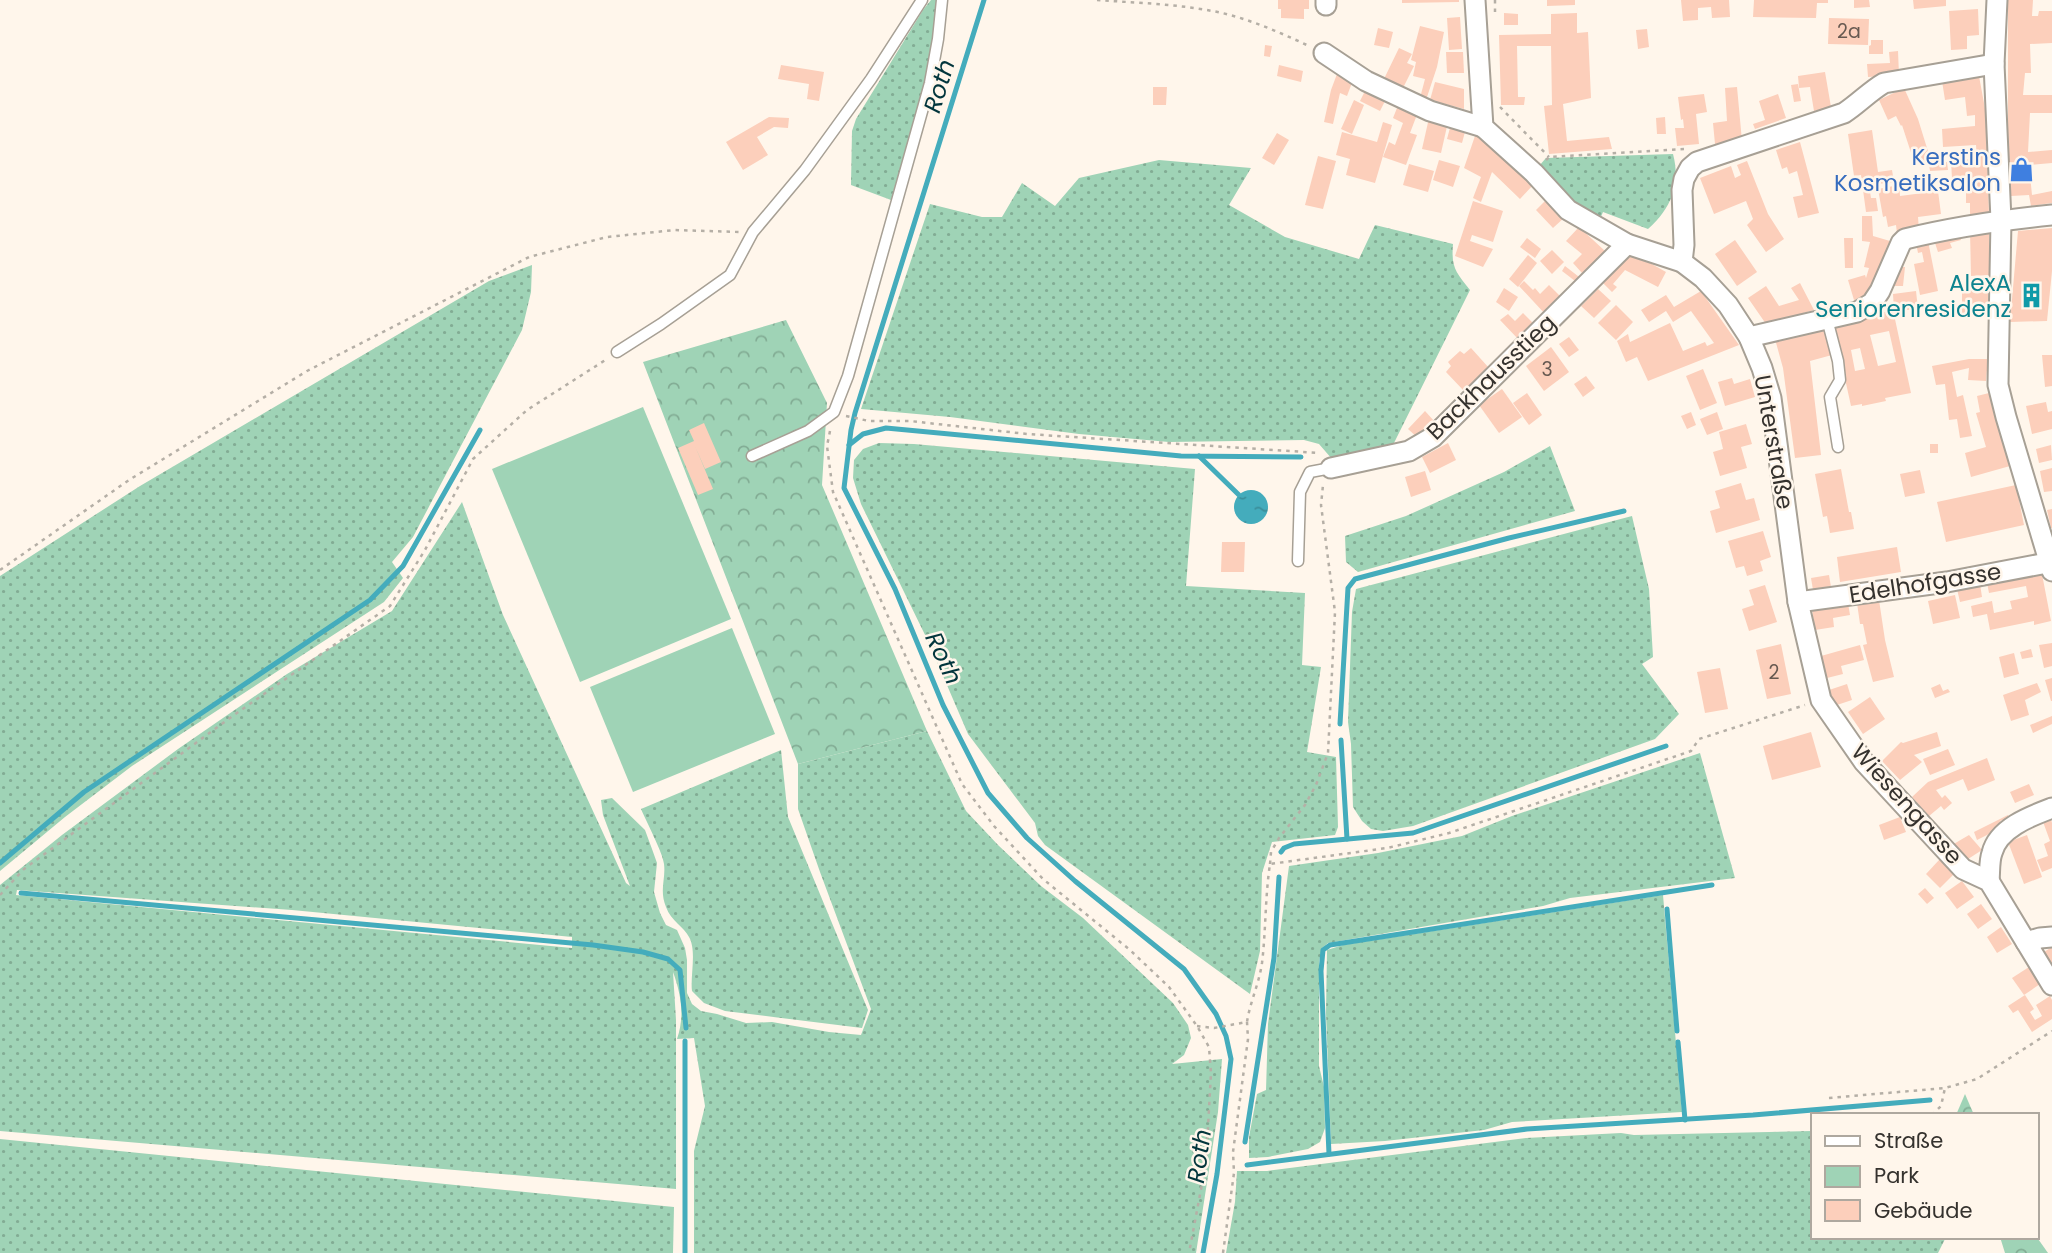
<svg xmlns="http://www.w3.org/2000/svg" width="2052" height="1253" font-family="Poppins,sans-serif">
<defs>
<pattern id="grass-dots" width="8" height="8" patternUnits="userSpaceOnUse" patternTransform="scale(1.75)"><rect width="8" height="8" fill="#9fd3b6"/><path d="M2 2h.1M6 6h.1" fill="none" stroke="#82ac94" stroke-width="1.8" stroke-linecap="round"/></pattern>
<pattern id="forest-crowns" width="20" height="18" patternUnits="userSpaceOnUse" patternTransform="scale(1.75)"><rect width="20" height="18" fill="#9fd3b6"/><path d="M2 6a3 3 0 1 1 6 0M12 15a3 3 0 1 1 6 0" fill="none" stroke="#82ac94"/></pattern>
<pattern id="water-ripples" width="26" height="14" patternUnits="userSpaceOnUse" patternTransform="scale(1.75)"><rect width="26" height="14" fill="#44acbc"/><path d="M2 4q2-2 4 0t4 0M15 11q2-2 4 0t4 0" fill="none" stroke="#3a8d99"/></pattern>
</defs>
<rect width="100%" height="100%" fill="#fff6eb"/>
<g fill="url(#grass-dots)" fill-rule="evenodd">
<path d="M931 0H937C933 68 910 135 891 200L851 185 852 131 856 119 923 10Z"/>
<path d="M1673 154C1681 184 1671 209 1648 229L1603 212 1600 219C1575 206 1558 186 1539 166L1546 158Z"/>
<path d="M1159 160 1251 168 1229 205 1285 237 1359 259 1375 225 1453 244C1451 268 1456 272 1470 290L1392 447 1332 459 1319 444 1304 440 1169 442 1079 434 950 417 861 409 930 204 982 217H1002L1022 183 1055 206 1079 178Z"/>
<path d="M532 265 531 292 522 330 413 537 392 562 403 578 384 602 132 766 65 817 0 871V576L140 486 489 281Z"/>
<path d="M879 443 914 444 1195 469 1186 586 1305 593 1302 665 1321 667 1307 752 1336 757 1338 827 1335 835 1272 842 1262 873 1260 951 1250 994 1045 845 1038 836 1035 823 968 734 928 641 861 504 853 478 854 460 863 449Z"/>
<path d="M1550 446 1575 511 1358 572 1346 562 1345 536 1406 516 1504 472Z"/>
<path d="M462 502 503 615 626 883 630 886 603 815 601 800 612 798 645 830 652 849 657 863 654 892 660 913 666 925 677 930 685 948 687 960V993L692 1004 701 1011 717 1014 746 1023 772 1022 829 1032 861 1035 871 1009 820 872 798 809V764L927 731 966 811 998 845 1041 886 1083 918 1173 1003 1188 1025 1191 1038 1184 1055 1172 1064 1222 1059 1218 1112 1196 1253H694V1151L705 1106 694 1038 677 1039C685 1016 681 994 673 972L676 1020V1189L0 1131V885L62 835 178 749 287 674 392 611ZM17 890 292 910 572 937V948L16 895Z"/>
<path d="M1632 516 1649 589 1653 657 1642 664 1679 714 1655 739 1413 826 1383 831 1371 829 1362 821 1353 807 1351 744 1348 722 1352 612 1356 589Z"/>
<path d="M781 750 788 817 868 1010 862 1028 725 1011 704 1003 692 991C690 976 697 951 689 937 684 927 671 921 666 907 659 890 666 879 664 864 663 853 646 821 641 809Z"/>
<path d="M1700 753 1735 878 1570 898 1543 906 1328 943 1322 948 1319 962V1066L1324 1087 1325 1128 1320 1142 1308 1149 1268 1157 1249 1158V1137L1257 1094 1266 1090 1268 1024 1289 866 1378 853 1462 836 1512 816Z"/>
<path d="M1663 895 1682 1112 1512 1122 1484 1130 1385 1141 1331 1144 1326 1013 1327 950 1343 945Z"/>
<path d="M1812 1131V1237H1946L1938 1253H1226L1235 1202 1237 1171H1267L1526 1138 1621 1133 1634 1135Z"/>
<path d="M0 1139 674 1207 673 1253H0Z"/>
</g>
<g fill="url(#forest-crowns)">
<path d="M786 320 827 403 822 485 927 731 798 764 643 362Z"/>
<path d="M1965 1094 1974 1115H1956Z"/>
<path d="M2036 1236 2048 1253H2005L2000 1237Z"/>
</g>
<g fill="#9fd3b6">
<path d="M643 407 731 619 580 682 492 469Z"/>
<path d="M732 628 775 734 633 792 590 687Z"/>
</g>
<circle fill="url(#water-ripples)" cx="1251" cy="507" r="17"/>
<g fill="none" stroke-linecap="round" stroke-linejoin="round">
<g stroke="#44acbc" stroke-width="5">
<path d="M984 0 855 413 851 430 844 488 895 589 943 705 988 793 1027 838 1075 881 1184 969 1216 1014 1226 1036 1231 1059 1217 1174 1203 1253"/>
<path d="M849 445 863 434 886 428 1181 456 1301 457"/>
<path d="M1199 456 1239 495"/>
<path d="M1340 724 1348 588 1355 579 1509 538 1624 511"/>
<path d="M1341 740 1347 839"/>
<path d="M1281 852 1284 848 1294 844 1413 833 1666 746"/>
<path d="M0 863 84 792 370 600 403 566 480 430"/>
<path d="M21 893 593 945 643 952 668 959 680 970 686 1028"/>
<path d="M1667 909 1677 1031"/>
<path d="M1678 1042 1685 1120"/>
<path d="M1245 1142 1274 958 1279 877"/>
<path d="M1329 1154 1321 971 1323 950 1330 945 1712 885"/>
<path d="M1247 1165 1527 1129 1753 1115 1930 1100"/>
<path d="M685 1253V1041"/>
</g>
</g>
<g fill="#fccfbb" fill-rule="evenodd">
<path d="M1278 0H1309V9H1304V19L1281 18V9H1278Z"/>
<path d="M1402 0H1459V2L1402 3Z"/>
<path d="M1547 0H1575V5L1547 6Z"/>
<path d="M1681 0H1729L1730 17 1712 18 1711 7 1698 8V20L1683 21Z"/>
<path d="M1754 0H1828V3H1817L1816 18 1753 17Z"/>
<path d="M1854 0H1869L1870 7 1854 8Z"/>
<path d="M1913 0H1946V6L1914 9Z"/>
<path d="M2008 0H2033L2032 16H2038L2039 11H2052V43L2030 44 2031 73H2025L2023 95H2052V113H2030L2028 152 2052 150V163L2029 165 2032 195 2052 191V203L2031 206 2029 195 2011 196 2008 154Z"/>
<path d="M1978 9 1979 35 1967 36V49L1951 50 1949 11Z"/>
<path d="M1504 13 1518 14V25H1504Z"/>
<path d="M1577 13V33L1588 32 1591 98 1563 104 1567 141 1609 137 1612 149 1549 154 1544 106 1552 105 1551 46H1517L1518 97H1525L1524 105H1501L1499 35 1551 34V14Z"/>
<path d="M1460 17 1462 49 1449 50 1447 18Z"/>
<path d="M1829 18 1869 19 1868 45 1828 44Z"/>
<path d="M1420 26 1444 32 1437 67 1426 100 1420 98 1425 79 1413 76 1416 62 1411 60Z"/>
<path d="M1378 28 1393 32 1389 48 1374 45Z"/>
<path d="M1647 29 1649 47 1638 49 1636 30Z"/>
<path d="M1871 40H1883V54H1869V46L1871 45Z"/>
<path d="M1265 45 1272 46 1270 57 1264 56Z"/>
<path d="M1399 48 1412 54 1407 63 1414 66 1402 90 1383 81Z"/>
<path d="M1898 51 1899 75 1868 77 1867 64 1890 63 1889 52Z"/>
<path d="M1446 52H1463L1464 73H1447Z"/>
<path d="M781 65 824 72 819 101 807 99 809 84 778 79Z"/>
<path d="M1279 65 1303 71 1301 82 1277 76Z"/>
<path d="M1825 72 1831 107 1814 111 1810 87 1799 88 1798 76Z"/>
<path d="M1337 74 1353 80 1347 96 1340 93 1333 124 1324 122 1331 90Z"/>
<path d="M1979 76 1986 114 1989 214 1970 217V203H1966V187L1969 188V179H1952L1951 160 1977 159 1976 145 1943 147 1942 129 1975 126V115L1967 116 1965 97 1945 100 1942 81Z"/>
<path d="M1435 82 1464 89V109L1430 100Z"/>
<path d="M1798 84 1801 101 1794 102 1791 85Z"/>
<path d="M1153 87H1167L1166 105H1153Z"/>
<path d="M1367 87 1387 97 1380 111 1360 101Z"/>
<path d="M1737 87 1742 141 1715 144 1713 123 1727 121 1725 88Z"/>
<path d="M1904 88 1918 119 1931 161 1915 165 1902 125 1901 126 1896 116 1888 120 1879 100Z"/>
<path d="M1704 94 1707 112 1696 114 1699 144 1677 146 1675 128H1684L1683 119 1681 120 1678 97Z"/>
<path d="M1778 94 1786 118 1755 129 1753 124 1765 120 1759 101Z"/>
<path d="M1354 100 1364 105 1352 134 1341 129Z"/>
<path d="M1399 103 1418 112 1410 133 1417 135 1406 165 1383 157 1389 142 1395 145 1403 123 1393 118Z"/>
<path d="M769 117 789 118 788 128 774 127 757 137 768 155 743 170 726 142Z"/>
<path d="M1665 117 1666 134H1657L1656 118Z"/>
<path d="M1429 118 1448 122 1441 153 1422 149Z"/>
<path d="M1383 122 1392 125 1375 183 1346 175 1350 159 1336 155 1342 132 1377 142Z"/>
<path d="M1451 124 1466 128 1462 143 1447 139Z"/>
<path d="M1872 130 1878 172 1892 170 1894 182 1869 185 1871 198H1876L1878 211 1866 212 1861 175 1854 176 1848 134Z"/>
<path d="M1277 133 1289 140 1274 165 1262 158Z"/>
<path d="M1476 133 1492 144 1533 185 1520 199 1492 172 1481 202 1473 198 1481 177 1464 168Z"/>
<path d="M1800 142 1819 213 1798 218 1793 197 1803 195 1797 171 1789 174 1787 167 1782 169 1776 150Z"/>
<path d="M1318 156 1336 161 1323 209 1305 205Z"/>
<path d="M1439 160 1460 166 1453 187 1433 180Z"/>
<path d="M1747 161 1768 214 1784 239 1766 252 1747 225 1753 219 1746 201 1714 214 1700 178 1731 166 1735 178 1741 175 1737 165Z"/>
<path d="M1947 162 1948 170 1930 171 1929 164Z"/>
<path d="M1409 164 1434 171 1428 192 1403 185Z"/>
<path d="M1899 185 1900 196 1938 191 1941 214 1918 217 1919 230 1897 233 1896 225 1888 227 1886 216 1883 217 1878 189Z"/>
<path d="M1547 199 1565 217 1553 228 1536 210Z"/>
<path d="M1473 201 1503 211 1493 242 1472 235 1470 241 1493 249 1483 267 1455 256Z"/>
<path d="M1862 216H1872L1873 236 1890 241 1882 271 1873 288 1868 290V295L1854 300 1848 280 1865 275 1866 278 1869 268 1864 267 1870 242 1862 241Z"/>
<path d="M1579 227 1605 251 1582 273 1573 263 1582 254 1566 241Z"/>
<path d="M2052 228V271L2047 321 2010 322 2018 231Z"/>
<path d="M1970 230H1989L1990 275 1971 276Z"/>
<path d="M1959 233 1961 240 1950 243 1952 248 1938 252 1934 240Z"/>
<path d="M1527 238 1541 249 1535 258 1520 247Z"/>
<path d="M1844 238H1853V268H1845Z"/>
<path d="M1735 240 1757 272 1737 286 1715 254Z"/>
<path d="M1928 241 1938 291 1920 295 1914 264 1924 262 1922 252 1918 253 1916 243Z"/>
<path d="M1552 250 1564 262 1552 274 1540 261Z"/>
<path d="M1634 254 1666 272 1658 287 1625 270 1613 284 1617 287 1612 292 1603 283 1618 266Z"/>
<path d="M1528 255 1537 263 1518 287 1509 279Z"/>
<path d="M1565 266 1583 280 1579 284 1562 271Z"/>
<path d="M1894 267H1905L1903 286H1893Z"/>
<path d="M1524 281 1533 290 1535 288 1540 294 1549 285 1562 298 1546 315 1519 286Z"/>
<path d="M1800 283 1814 310 1766 324 1748 298 1766 286 1779 306 1799 300 1791 288Z"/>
<path d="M1988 285V312L1962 313V286Z"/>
<path d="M1504 288 1518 297 1509 311 1496 302Z"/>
<path d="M1598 289 1611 301 1594 318 1581 306Z"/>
<path d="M1701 291 1739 345 1648 381 1637 357 1626 362 1617 341 1628 334 1630 342 1670 323 1683 351 1705 342 1707 346 1714 343 1691 311 1673 322 1666 311 1649 322 1641 310 1666 295 1674 307Z"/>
<path d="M1916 291 1918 309 1894 311 1893 294Z"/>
<path d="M1616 305 1633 322 1616 340 1598 323Z"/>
<path d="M1893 310 1911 393 1885 398 1886 401 1862 406V404L1851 406 1833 324ZM1889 331 1896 362 1878 366 1870 335ZM1860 348 1865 369 1855 371 1851 350Z"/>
<path d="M1523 313 1535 325 1519 340 1500 320 1508 314 1515 321Z"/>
<path d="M1824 326 1832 355 1810 361 1821 455 1795 458 1783 368 1775 339Z"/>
<path d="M1569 337 1579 350 1569 357 1559 344Z"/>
<path d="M1551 347 1569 372 1544 391 1526 366Z"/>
<path d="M1471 348 1489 368 1464 391 1446 372 1451 366 1448 362 1460 351 1464 354Z"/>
<path d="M2042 355H2052V386L2045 387Z"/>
<path d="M1969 359H1988L1986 381 1968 380 1969 368 1952 372 1957 397 1963 395 1972 436 1960 438 1957 419 1949 420 1945 384 1936 385 1932 366Z"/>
<path d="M1703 369 1717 403 1700 410 1686 376Z"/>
<path d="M1586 376 1595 388 1583 397 1574 384Z"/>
<path d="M1732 378 1734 384 1750 379 1755 397 1725 406 1718 382Z"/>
<path d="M1502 389 1522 417 1499 433 1479 405Z"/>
<path d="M1527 393 1542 415 1529 425 1513 403Z"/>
<path d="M1989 393 2010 466 1971 477 1965 453 1986 447 1976 413 1980 412 1977 396Z"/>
<path d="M2046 402 2048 412 2052 411V429L2032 434 2026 406Z"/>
<path d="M1425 411 1435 422 1419 439 1408 429Z"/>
<path d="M1691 412 1696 425 1687 429 1681 416Z"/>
<path d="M1717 412 1723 429 1707 435 1700 419Z"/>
<path d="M704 423 721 462 705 469 695 446 713 489 698 495 678 448 694 441 689 430Z"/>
<path d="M1746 424 1752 444 1741 447 1747 468 1720 476 1713 452 1723 449 1719 432Z"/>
<path d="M1448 443 1456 460 1430 473 1422 457Z"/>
<rect x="1930" y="444" width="8" height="9"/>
<path d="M2051 445 2052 460 2039 463 2036 449Z"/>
<path d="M2052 468V491L2044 492 2040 471Z"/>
<path d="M1841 469 1849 512H1851L1854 529 1830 533 1827 516 1823 517 1815 474Z"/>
<path d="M1920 470 1925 493 1905 497 1900 474Z"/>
<path d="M1425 471 1431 490 1411 497 1405 477Z"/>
<path d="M1741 483 1746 500 1754 498 1760 520 1716 533 1710 511 1720 508 1715 491Z"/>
<path d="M2016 485 2024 525 1946 542 1937 502Z"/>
<path d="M2052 509V528H2051L2047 510Z"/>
<path d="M1763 531 1771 557 1760 561 1763 571 1747 576 1744 566 1736 568 1728 541Z"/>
<path d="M1222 542H1245L1244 572H1221Z"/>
<path d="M1897 547 1901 572 1840 582 1837 557Z"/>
<path d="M2042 574 2051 621 2034 625V621L1990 630 1987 614 1973 617 1971 606 1992 601 1994 613 2012 609 2010 601 2028 597 2026 586 1989 593 1987 583Z"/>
<path d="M1829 575 1831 587 1813 590 1811 578Z"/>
<path d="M1980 584 1982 597 1960 602 1957 589Z"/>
<path d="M1765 585 1777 622 1749 631 1742 609 1754 605 1749 590Z"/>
<path d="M1955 595 1960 618 1933 624 1928 601Z"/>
<path d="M1879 600 1885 640 1894 677 1873 682 1863 645 1867 644 1863 624H1860L1857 603Z"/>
<path d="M1848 603 1850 615 1833 618 1834 627 1815 630 1812 609Z"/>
<path d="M2052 643V666L2044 668 2039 645Z"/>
<path d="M1781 644 1791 694 1767 699 1756 650Z"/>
<path d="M1860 645 1864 660 1841 666 1843 674 1827 678 1821 656Z"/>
<path d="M2031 649 2033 657 2022 659 2020 652Z"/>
<path d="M2014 653 2019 674 2004 678 1999 657Z"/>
<path d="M1720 668 1728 709 1705 713 1697 672Z"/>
<path d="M2052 678V701H2051L2045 680Z"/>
<path d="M2037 683 2041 692 2025 700 2029 715 2011 721 2003 695Z"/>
<path d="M1847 684 1852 700 1834 706 1829 690Z"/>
<path d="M1940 684 1943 691 1948 689 1950 692 1935 698 1931 688Z"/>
<path d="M1870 697 1885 719 1863 734 1848 712Z"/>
<path d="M2052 716V724L2033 733 2030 725Z"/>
<path d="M1811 732 1821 767 1772 780 1763 746Z"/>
<path d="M1937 732 1941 746 1914 755 1922 762 1900 780 1882 761 1901 742 1903 743Z"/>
<path d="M1948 749 1955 765 1930 775 1923 759Z"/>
<path d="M1987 758 1995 780 1968 791 1963 779 1936 790 1942 798 1945 795 1952 803 1944 810 1941 806 1929 816 1912 797 1928 782Z"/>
<path d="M2029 784 2034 795 2015 803 2010 792Z"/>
<path d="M2008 815 2009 818 2000 821 2003 829 1994 839 1991 833 1977 840 1974 832Z"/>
<path d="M2050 816 2052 823V868L2042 872 2037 860 2048 856 2044 844 2050 841 2042 819Z"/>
<path d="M1900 817 1906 832 1884 840 1879 825Z"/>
<path d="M1969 835 1982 850 1965 861 1952 845Z"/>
<path d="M2027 835 2042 877 2024 884 2008 842Z"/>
<path d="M1940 859 1954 874 1940 888 1926 874Z"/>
<path d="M1962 881 1974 897 1957 909 1945 893Z"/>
<path d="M1925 888 1934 898 1927 904 1918 894Z"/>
<path d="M1981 904 1992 919 1978 929 1967 914Z"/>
<path d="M2001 927 2012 944 1997 953 1987 937Z"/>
<path d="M2052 947V966L2044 952Z"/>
<path d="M2029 967 2040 984 2024 995 2012 978Z"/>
<path d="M2025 995 2034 1009 2030 1012 2035 1020 2042 1016 2036 1005 2050 996 2052 1000V1019L2032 1032 2018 1010 2013 1013 2008 1006Z"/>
</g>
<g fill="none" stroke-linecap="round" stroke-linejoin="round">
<defs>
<g id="lane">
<path d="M1827 319 1838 361 1840 380 1830 397 1838 447"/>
<path d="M617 352 661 324 730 275 753 232 805 170 871 79 922 0"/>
<path d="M752 456 808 431 834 412 848 376 930 83 938 39 942 0"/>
<path d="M1298 561 1300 492 1310 472 1331 468"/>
</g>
<g id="street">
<path d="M1475 0 1483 127 1534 173 1568 210 1627 244 1682 262 1703 278 1728 305 1749 337 1762 368 1771 398 1798 602 1821 700 1864 762 1963 869 1989 881 2052 985"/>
<path d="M1997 0 1994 64 2001 220 1998 385 2006 417 2052 571"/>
<path d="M1326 5V0"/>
<path d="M1324 53 1366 81 1430 111 1483 127"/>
<path d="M1682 262 1684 245 1682 190 1684 179 1690 168 1697 162 1844 113C1858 104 1870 91 1884 83L1994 64"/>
<path d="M1749 337 1857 312 1872 303 1880 291 1901 243 1905 239C1954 227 2002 220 2052 215"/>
<path d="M1331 468 1409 451 1433 437 1627 244"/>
<path d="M1798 602 1947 582 2052 562"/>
<path d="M1989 881C1990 872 1989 861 1992 853 1998 828 2031 816 2052 808"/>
<path d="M2026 942 2040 938 2052 937"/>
</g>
</defs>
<use href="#lane" stroke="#a7a095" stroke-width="13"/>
<use href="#street" stroke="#a7a095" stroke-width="23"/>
<g stroke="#b5afa6" stroke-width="2.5" stroke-dasharray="3.5 5" stroke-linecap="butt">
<path d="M1097 0C1138 3 1182 4 1222 13 1252 20 1281 33 1309 46"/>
<path d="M1495 0V17"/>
<path d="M1500 107 1549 157"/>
<path d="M1546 160 1549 157 1684 149"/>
<path d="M846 416 869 421H910L1027 434 1320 453"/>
<path d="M830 431 827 446 833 492 962 784 994 826 1043 879 1130 950 1169 987 1197 1026 1209 1047 1211 1073 1206 1163 1189 1253"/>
<path d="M0 570 129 480 307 371 529 257 607 237 675 230 739 232"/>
<path d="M1270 864 1271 852 1279 838 1305 805 1316 785 1328 753 1335 612 1321 505 1323 485"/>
<path d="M0 895 24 869 234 715 390 606 425 550 473 459 527 410 607 359"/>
<path d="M1197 1026 1214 1028 1247 1022C1250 1002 1259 984 1262 963 1266 930 1265 897 1270 864L1387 848 1449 833 1691 751 1699 739 1805 705"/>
<path d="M1829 1098 1945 1088 1977 1079 2052 1031"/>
<path d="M1932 1115 1941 1106 1945 1088"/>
<path d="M1223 1253 1234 1173 1233 1152 1248 1039 1247 1022"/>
</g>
<use href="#lane" stroke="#fff" stroke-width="10"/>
<use href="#street" stroke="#fff" stroke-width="19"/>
</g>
<defs>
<symbol id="shop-bare" viewBox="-9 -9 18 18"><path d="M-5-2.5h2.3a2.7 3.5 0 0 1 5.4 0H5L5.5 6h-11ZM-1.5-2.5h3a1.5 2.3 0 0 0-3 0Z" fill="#3f7fe0" stroke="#fff6eb" stroke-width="2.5" paint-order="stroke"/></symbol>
<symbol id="building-bare" viewBox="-9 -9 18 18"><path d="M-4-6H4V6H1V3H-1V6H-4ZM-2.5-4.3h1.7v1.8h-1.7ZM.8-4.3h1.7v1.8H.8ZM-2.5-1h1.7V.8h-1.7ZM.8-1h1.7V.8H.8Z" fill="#0f9aa8" stroke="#fff6eb" stroke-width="2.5" paint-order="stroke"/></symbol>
</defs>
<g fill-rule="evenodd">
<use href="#shop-bare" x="2004" y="152" width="35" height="35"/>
<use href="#building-bare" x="2014" y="278" width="35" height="35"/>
</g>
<g text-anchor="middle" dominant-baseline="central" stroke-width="5" stroke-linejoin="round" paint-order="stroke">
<g font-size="19" fill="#675951">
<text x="1849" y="31">2a</text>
<text x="1547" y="369">3</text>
<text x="1774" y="672">2</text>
</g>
<g font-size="23" fill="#366cbe" stroke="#fff6eb" text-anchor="end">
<text x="2001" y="157">Kerstins<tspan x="2001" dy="26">Kosmetiksalon</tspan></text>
</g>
<g font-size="23" fill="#0d838f" stroke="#fff6eb" text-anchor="end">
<text x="2011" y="283">AlexA<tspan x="2011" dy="26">Seniorenresidenz</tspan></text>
</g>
<g font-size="23" fill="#35322e" stroke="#fff6eb">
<text transform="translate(1491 377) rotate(-44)">Backhausstieg</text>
<text transform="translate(1774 442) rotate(80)">Unterstraße</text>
<text transform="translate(1925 583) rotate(-9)">Edelhofgasse</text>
<text transform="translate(1907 804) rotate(48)">Wiesengasse</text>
</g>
<g font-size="24" font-style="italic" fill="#02353c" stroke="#fff6eb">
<text transform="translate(939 86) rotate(-73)">Roth</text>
<text transform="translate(944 658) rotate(65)">Roth</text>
<text transform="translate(1199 1156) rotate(-82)">Roth</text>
</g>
</g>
<rect x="1811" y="1113" width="228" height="126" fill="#fff6eb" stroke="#aea89f" stroke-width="2"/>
<rect x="1825" y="1136" width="35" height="10" fill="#ffffff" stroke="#aea89f" stroke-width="2"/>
<text x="1874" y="1148" font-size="21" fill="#35322e">Straße</text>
<rect x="1825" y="1166" width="35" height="21" fill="#9fd3b6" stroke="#aea89f" stroke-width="2"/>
<text x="1874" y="1183" font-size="21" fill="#35322e">Park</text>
<rect x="1825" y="1200" width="35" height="21" fill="#fccfbb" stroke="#aea89f" stroke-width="2"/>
<text x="1874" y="1218" font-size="21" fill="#35322e">Gebäude</text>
</svg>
